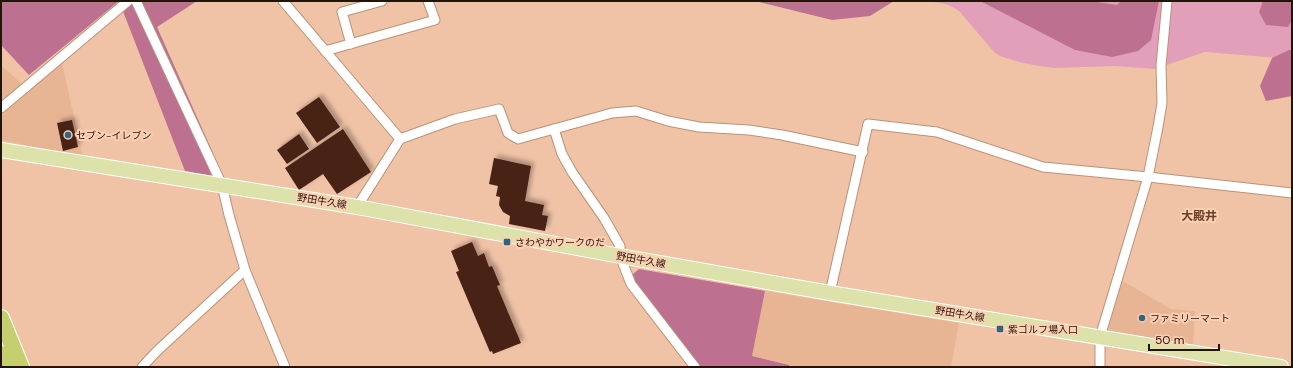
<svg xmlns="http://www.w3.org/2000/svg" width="1293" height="368" font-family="'DM Sans','Noto Sans JP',sans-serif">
<defs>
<filter id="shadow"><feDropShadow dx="3.5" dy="-3.5" stdDeviation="2" flood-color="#0004"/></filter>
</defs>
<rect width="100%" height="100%" fill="#f0c3a6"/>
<g fill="#e8b594">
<path d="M62 63 83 158 1 140V113Z"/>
<path d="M1 65 23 85 1 102Z"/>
<path d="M1121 280 1171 309 1195 311 1193 347 1106 333Z"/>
<path d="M765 291 959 323 951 367H789V365L751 356Z"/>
</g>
<path fill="#e19fb9" d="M923 1H1292V59L1205 52 1155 69 1115 66 1055 68 1039 66 1019 62 1000 56 994 52 960 12C950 3 936 2 923 1Z"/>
<g fill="#be7090">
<path d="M1 1H197L157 27 224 178 185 171 119 1 29 75 1 45Z"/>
<path d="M755 1H894L870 16 832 20Z"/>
<path d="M980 1H1090L1117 5 1121 1H1159L1151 40 1138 51 1112 57 1075 50Z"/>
<path d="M1263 1H1292V20L1288 27 1266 25 1259 12Z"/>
<path d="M1289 50H1292V96L1266 101 1260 86 1272 58Z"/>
<path d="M639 269 765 291 752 356 789 365V367H699L637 285 632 275Z"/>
</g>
<g fill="#492117" filter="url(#shadow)">
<path d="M319 97 340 127 317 143 296 113Z"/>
<path d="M72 120 78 147 63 151 57 123Z"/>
<path d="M343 129 371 172 337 194 323 174 299 190 285 168Z"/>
<path d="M299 134 309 149 287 164 277 150Z"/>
<path d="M494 158 531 166 525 201 544 205 542 215 548 216 545 231 509 224 510 216 503 212 499 205 500 197 496 196 498 186 489 184Z"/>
<path d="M472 242 478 256 484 253 489 267 492 266 500 285 497 286 521 343 493 354 492 351 490 352 456 272 459 271 451 251Z"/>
</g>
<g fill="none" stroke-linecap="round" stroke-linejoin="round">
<defs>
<g id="street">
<path d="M136 1 222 185 229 215 245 270 285 367"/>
<path d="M283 1 400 139"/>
<path d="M351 44 342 12 382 1"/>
<path d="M325 51 435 20 428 1"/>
<path d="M1 108 128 1"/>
<path d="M554 129 562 154 572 172 604 218 620 246V256L631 284 695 367"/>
<path d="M357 207 400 139 455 119 499 109 508 133 518 139 612 113 636 111 668 121 699 127 749 130 782 135 863 152"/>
<path d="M830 293 868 124 937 132 1043 167 1148 177 1292 193"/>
<path d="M142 367 157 351 245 270"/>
<path d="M1100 367V337L1148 177 1158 127 1162 103 1161 66 1167 1"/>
</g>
<path id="primary" d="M1 150 357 207 620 256 830 293 1281 367"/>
<g id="highway">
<path d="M1 318 21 367"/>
<path d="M1 354 6 367"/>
</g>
</defs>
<use href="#street" stroke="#bb9176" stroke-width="11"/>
<use href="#primary" stroke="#fff" stroke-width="16"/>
<use href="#highway" stroke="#fff" stroke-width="18"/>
<use href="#street" stroke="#fff" stroke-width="9"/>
<use href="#primary" stroke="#dce2a9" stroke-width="14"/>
<use href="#highway" stroke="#c5cf6f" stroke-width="16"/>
</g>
<g fill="#306480" stroke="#fdd0b3" stroke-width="1.5">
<circle cx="68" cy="135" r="4"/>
<rect x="503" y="238" width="8" height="8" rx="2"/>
<circle cx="1142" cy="318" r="4"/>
<rect x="996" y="325" width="8" height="8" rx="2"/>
</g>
<g text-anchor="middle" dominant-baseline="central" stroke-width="4" stroke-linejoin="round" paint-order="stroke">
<g font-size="10" fill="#231409" stroke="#fdd0b3" text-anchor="start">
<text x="76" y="135">セブン-イレブン</text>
<text x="515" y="242">さわやかワークのだ</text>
<text x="1150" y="318">ファミリーマート</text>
<text x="1008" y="329">紫ゴルフ場入口</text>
</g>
<g font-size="10" fill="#231409" stroke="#fdd0b3">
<text transform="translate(322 201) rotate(9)">野田牛久線</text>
<text transform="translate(641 260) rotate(10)">野田牛久線</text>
<text transform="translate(960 314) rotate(9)">野田牛久線</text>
</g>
<g font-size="12" font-weight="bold" fill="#684229" stroke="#fdd0b3">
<text x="1199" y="216">大殿井</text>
</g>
</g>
<rect width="1293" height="368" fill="none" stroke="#231409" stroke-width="4"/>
<path d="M1149 344v6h70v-6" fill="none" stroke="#231409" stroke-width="2"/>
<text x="1155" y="344" font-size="12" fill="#231409" stroke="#fdd0b3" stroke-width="3" paint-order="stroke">50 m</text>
</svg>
